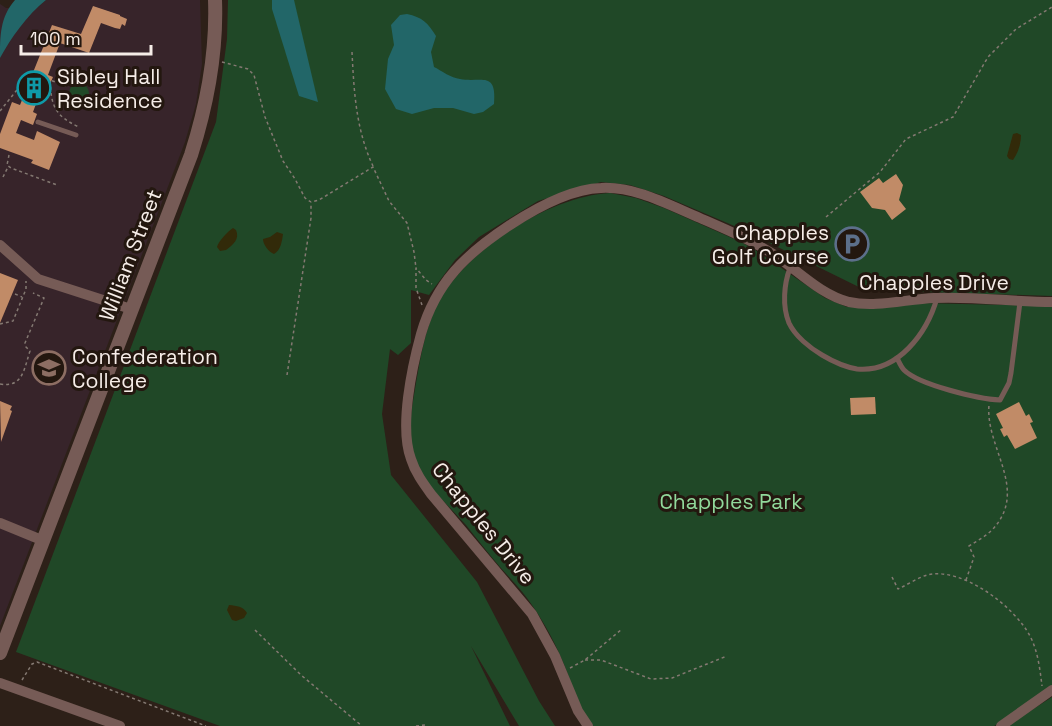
<svg xmlns="http://www.w3.org/2000/svg" width="1052" height="726" font-family="'Space Grotesk',sans-serif">
<rect width="100%" height="100%" fill="#2d2018"/>
<path fill="#37242a" d="M46 0H200L202 64 196 104 185 142 0 626V4L6 8 38 7Z"/>
<g fill="#204827">
<path d="M228 0H1052V296L865 290 739 228 664 196 630 185 601 182 538 201 479 237 455 260 429 295 411 290V343L398 355 390 349 382 414 391 475 477 582 539 701 555 726H519L471 646 510 726H220L16 652 216 122 227 39Z"/>
<circle cx="79" cy="93" r="10"/>
<path d="M610 193 636 198 664 208 741 242 755 250 825 298 847 307 919 303 1052 306V695L994 726H583C573 680 555 636 527 598 519 587 509 577 500 567 488 553 477 539 466 525 449 506 428 488 416 465 406 443 411 412 415 389 420 360 425 327 439 301 468 249 550 196 610 193Z"/>
<path d="M1052 697V726H1007Z"/>
</g>
<g fill="#322a09">
<path d="M1017 133 1021 135C1021 144 1018 153 1013 160L1009 159 1007 156 1013 134Z"/>
<path d="M233 228 236 230C240 239 233 245 226 250L220 251 217 247C218 242 228 231 233 228Z"/>
<path d="M277 232 283 234C282 241 281 250 274 254 269 252 263 245 263 239L270 237Z"/>
<path d="M229 605C237 606 243 606 247 613L244 618 236 621 232 620 227 610Z"/>
</g>
<g fill="#226668">
<path d="M15 0H46C27 15 11 38 0 58 0 36 0 17 15 0Z"/>
<path d="M272 0H294L318 102 299 96 272 9Z"/>
<path d="M407 14C422 17 428 23 436 36L431 52 434 67C442 71 451 78 460 79 481 83 497 70 494 104L483 112 474 114 453 108H434L412 114 396 109 385 89 388 59 394 45 391 25 400 15Z"/>
</g>
<g fill="#c18b67">
<path d="M93 6 120 15V16L127 19 125 26 122 24 120 29 115 28 101 23 89 53 60 43 48 75 53 77 50 84 44 82 33 112 37 114 33 125 21 120 16 133 34 140 37 131 60 142 49 170 31 163 33 160 0 148V134L12 102 20 105 52 25 81 34Z"/>
<path d="M896 174 903 185 899 200 906 209 892 220 885 210 872 208 860 192 879 178 883 183Z"/>
<path d="M0 273 18 280 0 323Z"/>
<path d="M875 397 876 414 851 415 850 398Z"/>
<path d="M0 401 12 406 10 410 12 411 1 442Z"/>
<path d="M1019 402 1026 416 1029 414 1033 422 1030 423 1037 438 1015 449 1007 435 1004 437 1000 429 1003 428 996 414Z"/>
</g>
<g fill="none" stroke-linecap="round" stroke-linejoin="round">
<g stroke="#847972" stroke-width="1.5" stroke-dasharray="3 3" stroke-linecap="butt">
<path d="M352 52C354 92 356 130 373 166"/>
<path d="M222 62 248 69 254 75 265 117 283 161 295 179 305 198 311 202 319 200 373 167 389 201 407 223 414 252 416 268"/>
<path d="M66 86 50 80C51 106 55 116 79 127"/>
<path d="M0 111 25 80"/>
<path d="M9 155 7 165 11 168 57 185"/>
<path d="M3 177 8 167"/>
<path d="M826 217 880 172 906 139 953 117 988 57 1016 29 1052 7"/>
<path d="M15 294 22 297"/>
<path d="M422 305 416 288V268L426 280 432 284"/>
<path d="M0 324 13 321 26 289V281"/>
<path d="M287 375 311 218V203"/>
<path d="M0 384C23 388 24 369 30 351L26 347 25 343 44 298 33 293"/>
<path d="M892 577 898 589C907 585 917 578 927 575 962 566 1015 607 1030 636 1038 651 1040 670 1042 686"/>
<path d="M966 580 974 557 969 546C977 541 986 536 992 530 1030 490 985 448 989 405"/>
<path d="M255 630 301 675 362 726"/>
<path d="M585 660H601L651 679 672 678 727 656"/>
<path d="M570 668 585 660 622 629"/>
<path d="M22 680 32 664 37 662 206 726"/>
<path d="M416 726 425 725"/>
</g>
<g stroke="#765b56" stroke-width="5">
<path d="M38 122 76 135"/>
<path d="M790 268C784 284 782 306 789 323 795 336 810 348 822 355 832 361 845 367 857 369 898 373 927 333 937 298"/>
<path d="M897 358C899 362 901 367 904 370 919 385 979 399 1000 400L1009 383 1011 373 1020 302"/>
</g>
<g stroke="#765b56" stroke-width="10">
<path d="M0 245 38 279 131 309"/>
<path d="M0 523 44 541"/>
<path d="M0 683 120 726"/>
<path d="M588 726 578 711 555 656 532 614 431 494C423 483 415 472 411 459 399 427 412 367 421 334 436 282 466 254 510 225 536 208 570 189 601 188 635 186 669 205 700 218 725 229 750 239 773 254 798 270 819 294 849 302 876 308 907 299 934 298 973 296 1013 302 1052 302"/>
<path d="M1001 726 1052 690"/>
</g>
<path stroke="#765b56" stroke-width="14" d="M0 653 191 155C207 105 217 53 215 0"/>
</g>
<defs>
<symbol id="building-ring" viewBox="-11 -11 22 22"><circle r="9.5" fill="#23170f" stroke="#0f9aa8" stroke-width="1.5"/><path d="M-4-6H4V6H1V3H-1V6H-4ZM-2.5-4.3h1.7v1.8h-1.7ZM.8-4.3h1.7v1.8H.8ZM-2.5-1h1.7V.8h-1.7ZM.8-1h1.7V.8H.8Z" fill="#0f9aa8"/></symbol>
<symbol id="parking-ring" viewBox="-11 -11 22 22"><circle r="9.5" fill="#23170f" stroke="#5c6f8a" stroke-width="1.5"/><path d="M-3.5-5.5H1a3.5 3.5 0 0 1 0 7H-1V5.5H-3.5ZM-1-3.4V-.6H.8a1.4 1.4 0 0 0 0-2.8Z" fill="#5c6f8a"/></symbol>
<symbol id="university-ring" viewBox="-11 -11 22 22"><circle r="9.5" fill="#23170f" stroke="#8d6e63" stroke-width="1.5"/><path d="M0-5L7-2L0 1L-7-2ZM-4 1L0 2.5L4 1V4Q0 6-4 4Z" fill="#8d6e63"/></symbol>
</defs>
<g fill-rule="evenodd">
<use href="#building-ring" x="15" y="69" width="38" height="38"/>
<use href="#parking-ring" x="833" y="225" width="38" height="38"/>
<use href="#university-ring" x="30" y="349" width="38" height="38"/>
</g>
<g text-anchor="middle" dominant-baseline="central" stroke-width="6" stroke-linejoin="round" paint-order="stroke">
<g font-size="21" fill="#f6ede8" stroke="#23170f" text-anchor="start">
<text x="57" y="76">Sibley Hall<tspan x="57" dy="24">Residence</tspan></text>
<text x="829" y="232" text-anchor="end">Chapples<tspan x="829" dy="24">Golf Course</tspan></text>
<text x="72" y="356">Confederation<tspan x="72" dy="24">College</tspan></text>
</g>
<g font-size="21" fill="#f6ede8" stroke="#23170f">
<text transform="translate(130 255) rotate(-69)">William Street</text>
<text x="934" y="282">Chapples Drive</text>
<text transform="translate(484 523) rotate(51)">Chapples Drive</text>
</g>
<g font-size="21" fill="#91d99b" stroke="#23170f">
<text x="731" y="501">Chapples Park</text>
</g>
</g>
<path d="M21 45v9h130v-9" fill="none" stroke="#f6ede8" stroke-width="3"/>
<text x="30" y="45" font-size="18" fill="#f6ede8" stroke="#23170f" stroke-width="4.5" paint-order="stroke">100 m</text>
</svg>
